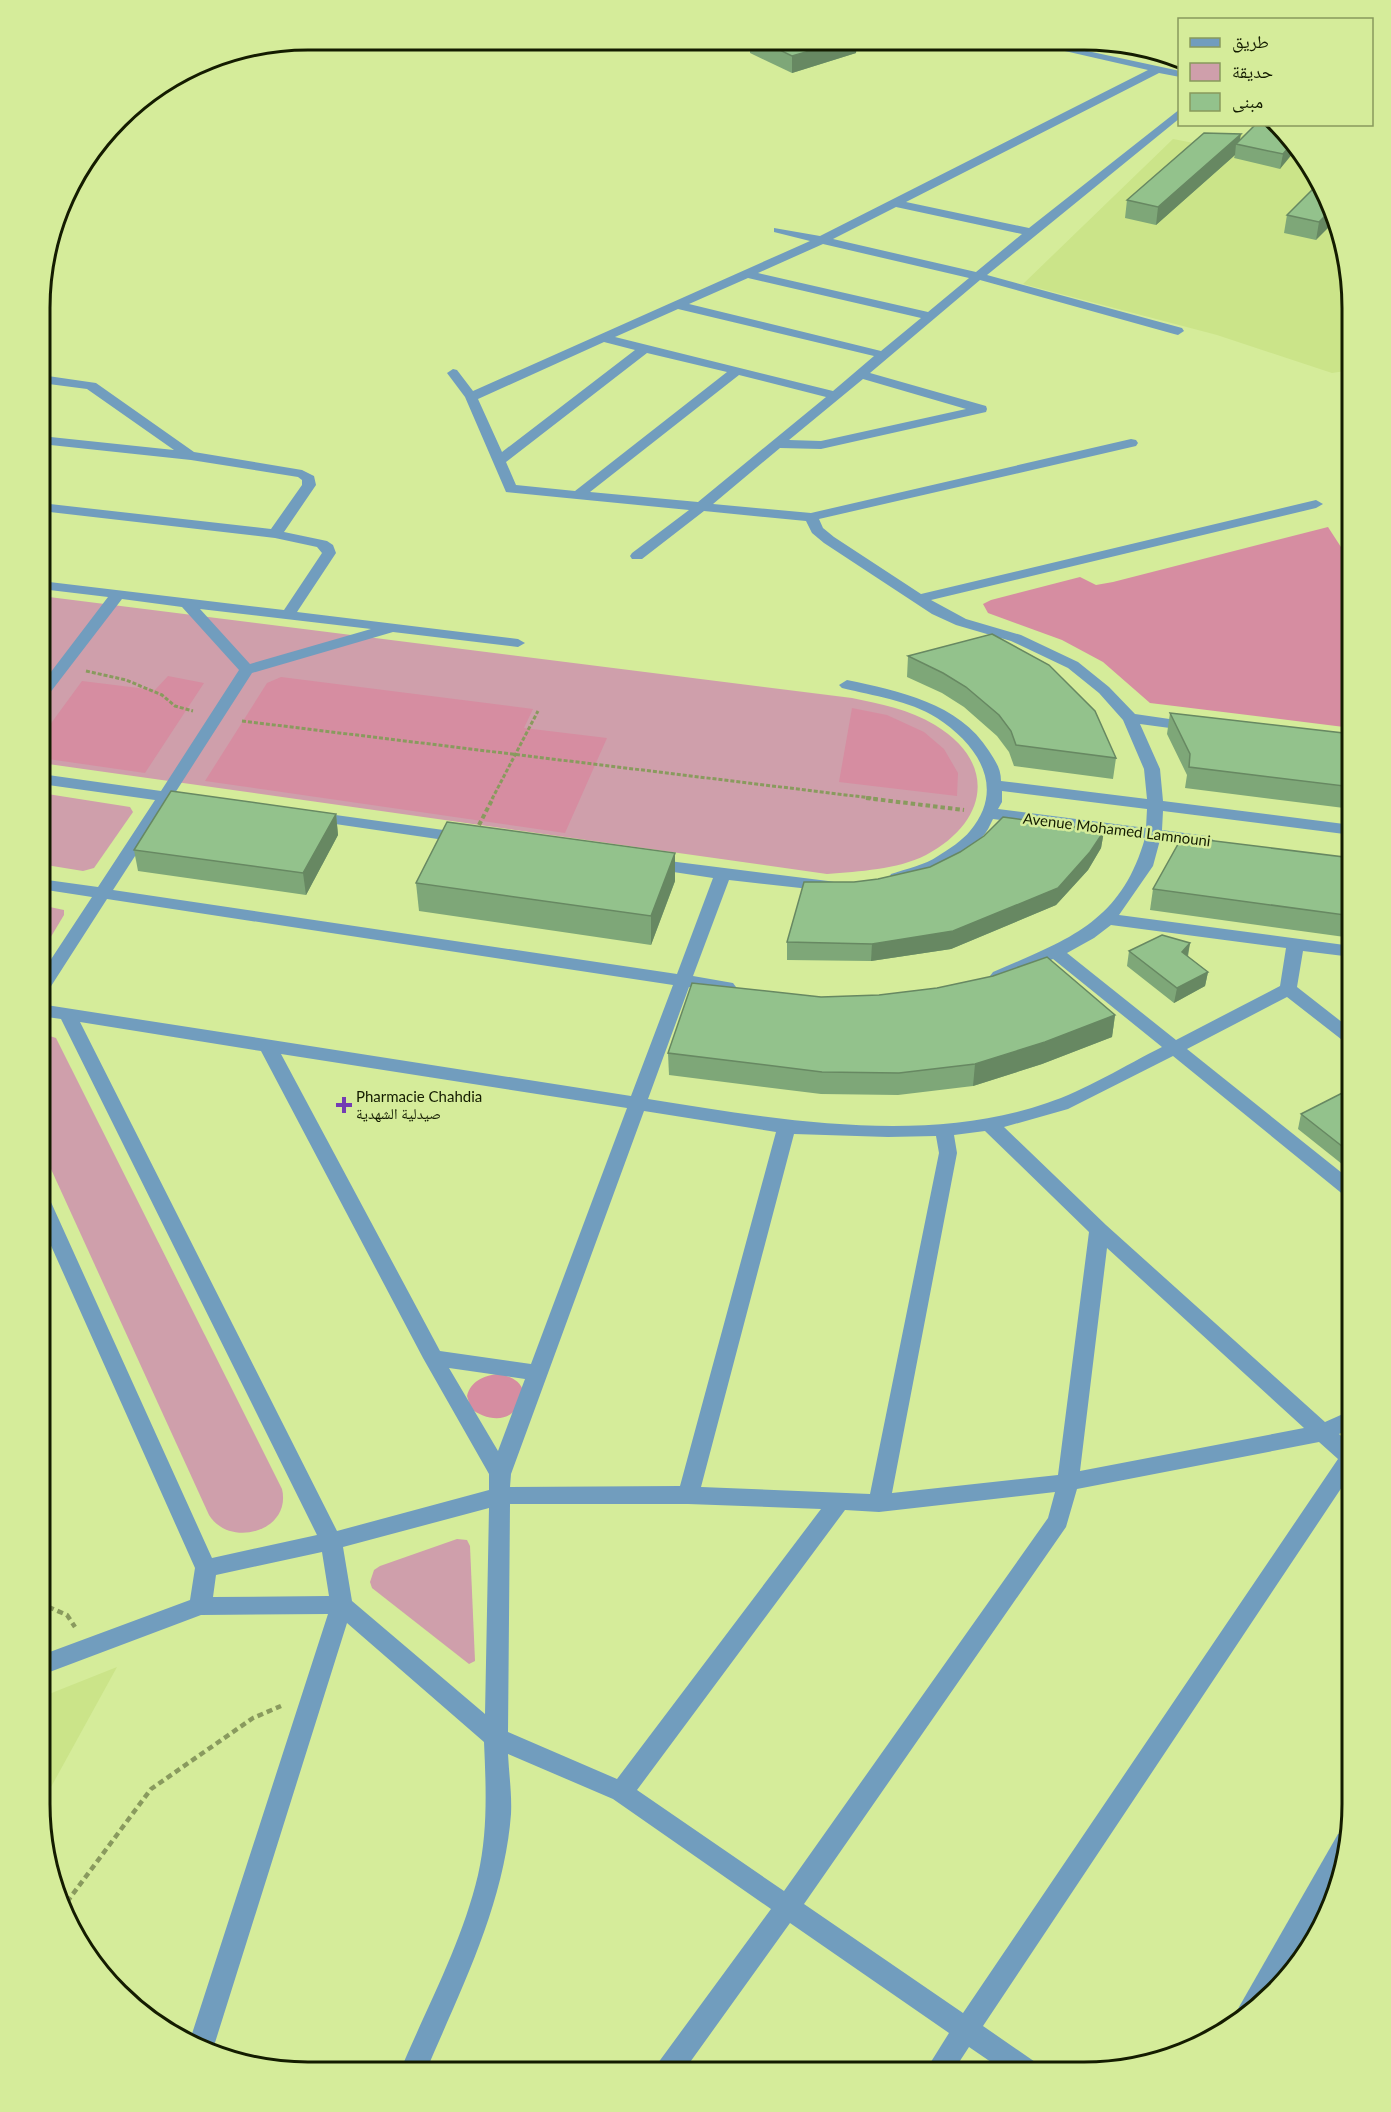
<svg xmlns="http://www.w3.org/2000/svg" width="1391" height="2112" font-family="Lato,'Noto Naskh Arabic',sans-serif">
<rect width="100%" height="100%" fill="#d5ec9a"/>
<g fill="#cbe489">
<path d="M1241 134 1297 145 1331 205 1352 308V370L1332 373 1217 335 1023 284 1173 139 1199 144 1232 142Z"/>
<path d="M117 1667 40 1807 39 1698Z"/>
</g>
<g fill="#cf9fab">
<path d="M41 596 852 698C880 704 909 709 935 725 998 763 988 822 926 855 896 870 860 871 827 874L41 763Z"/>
<path d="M41 793 130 807 133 812 94 868 83 871 40 864Z"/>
<path d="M40 905 64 910V915L40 955Z"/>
<path d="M40 1033 56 1038 282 1489C292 1531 230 1549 209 1515L40 1145Z"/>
<path d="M457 1539 467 1540 470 1546 475 1661 469 1664 372 1588 370 1582 374 1570 380 1566Z"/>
</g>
<g fill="#d68da1">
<path d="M1328 527 1352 564V728L1150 703 1103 662 1062 640 988 613 983 604 991 600 1080 577 1096 585 1113 582Z"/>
<path d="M168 676 204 683 145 773 41 758V737L82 681 155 690Z"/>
<path d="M281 677 533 709 524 728 607 738 565 833 205 781 267 683Z"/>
<path d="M852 708 887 715 924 732 944 749 958 773 957 796 839 782Z"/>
<path d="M497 1374C510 1376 519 1379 524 1392 521 1398 517 1409 512 1413 500 1423 482 1417 471 1409L467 1396C471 1381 483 1376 497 1374Z"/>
</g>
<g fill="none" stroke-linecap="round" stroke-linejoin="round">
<g stroke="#899a5e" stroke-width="3" stroke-dasharray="4 2" stroke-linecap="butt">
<path d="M86 671 126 680 162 695 175 706 193 711"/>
<path d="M242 721 879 799"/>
<path d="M492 799 538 711"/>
</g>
<g stroke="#899a5e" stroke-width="4" stroke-dasharray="4.5 3" stroke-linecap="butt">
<path d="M866 798 964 810"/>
<path d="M479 825 493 798"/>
</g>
<g stroke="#899a5e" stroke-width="4.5" stroke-dasharray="6 4" stroke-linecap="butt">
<path d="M39 1603 67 1615 75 1627"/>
<path d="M61 1910 151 1789 253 1718 281 1706"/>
</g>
<g fill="#719dbe" fill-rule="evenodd">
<path d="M1021 41H1041L1180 71V77L1159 73 906 202 1029 228 1180 109V118L987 275 1182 328 1184 331 1178 335 1174 334 980 280 870 373 986 406 987 409 986 412 821 449 780 448 713 504 811 513 1131 439 1136 440 1138 443 1136 446 819 519 823 528 834 537 921 594 1316 500 1323 504 1316 508 931 600 966 619 1021 635 1078 662 1109 687 1135 714 1197 723 1200 726 1192 731 1140 724 1160 769 1163 801 1352 825V835L1163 811 1162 830 1207 836 1215 841 1207 846 1160 840 1153 866 1119 915 1352 946V957L1303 951 1297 987 1352 1030V1045L1346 1043 1287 997 1187 1049 1352 1181V1198L1345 1196 1173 1056 1068 1109 1004 1127 1106 1225 1325 1422 1352 1410V1428L1339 1434 1352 1446V1472L983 2026 1038 2064 1042 2073H1007L969 2047 952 2073H924L949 2033 790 1923 683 2072H654L658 2063 771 1909 613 1799 508 1754C509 1774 512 1795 511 1814 504 1905 461 1989 426 2071H400C427 2007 462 1943 478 1875 488 1831 486 1787 484 1742L347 1623 213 2049 211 2054 189 2043 328 1614 201 1615 39 1676V1656L190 1600 195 1568 40 1221V1193L47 1195 50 1200 212 1558 317 1535 61 1019 40 1016V1004L631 1096 673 985 107 899 46 994 40 996V976L92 897 40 889V879L98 887 155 800 41 784V774L161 791 239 670 182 607 122 599 46 698 41 699V685L108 597 41 589V581L284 610 322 553 317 547 275 538 41 511V503L271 529 302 485V480L298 477 191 460 41 444V436L174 450 87 389 41 383V375L96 383 194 452 302 470 314 476 316 485 284 532 327 541 333 545 336 553 297 612 518 639 525 643 518 647 393 632 252 673 175 793 198 797 200 800 192 805 170 802 113 890 677 974 713 878 647 868 645 864 647 860 653 859 828 881 834 882 836 886 834 890 828 891 729 880 693 976 733 983 736 987 733 991 727 993 689 987 648 1099C774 1119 923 1146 1047 1103 1084 1091 1126 1065 1162 1047L1053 959 999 982 993 980 990 976 993 972C1067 940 1121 923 1145 838L993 819C990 825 987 833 981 838 965 854 913 887 891 882L889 878 891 874C906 869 925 865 938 856 948 850 963 840 970 831 1007 787 977 744 937 718 908 700 874 696 842 688L839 685 847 680C899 691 959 703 989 751 996 762 1001 769 1001 781L1147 799 1144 769 1123 720 1099 693 1068 668 1011 641 956 625 932 614 824 543 812 533 806 521 704 511 642 559H632L630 556 632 553 689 510 506 492 465 397 447 373 453 369 457 370 473 391 810 241 774 232V228L820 236 1148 70ZM896 207 1022 234 976 272 833 239ZM823 244 969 278 928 312 758 273ZM748 278 921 318 881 351 689 304ZM678 309 874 356 833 391 615 337ZM604 342 635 350 502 452 478 399ZM647 353 727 372 575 491 516 485 506 462ZM739 375 826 397 698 502 590 492ZM863 379 966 409 821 441 789 440ZM200 609 371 629 250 664ZM1002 791 1147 809 1146 828 998 809 1002 802ZM1111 925 1286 948 1280 986 1176 1040 1067 953 1094 938ZM80 1022 261 1051 423 1358 489 1474V1490L337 1531ZM281 1054 627 1108 531 1364 440 1351ZM644 1111 776 1132 680 1486 510 1487 511 1474ZM985 1131 1089 1232 1058 1475 892 1493 957 1153 954 1135ZM794 1134 888 1137 936 1136 939 1153 870 1494 701 1487ZM1107 1248 1304 1428 1080 1471ZM449 1368 525 1379 498 1451ZM1319 1442 1338 1459 963 2013 804 1904 1066 1527 1077 1489ZM1055 1492 1048 1518 784 1891 637 1790 845 1510 879 1512ZM510 1504H688L821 1509 617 1779 508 1732ZM489 1508 485 1714 352 1601 343 1547ZM322 1552 329 1596 213 1597 216 1575Z"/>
<path d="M314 812 465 833 473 838 465 843 308 820 306 817Z"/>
<path d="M1347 1831 1349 1832 1341 1876 1279 1985 1247 2017 1238 2022 1235 2016 1239 2007 1338 1834Z"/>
</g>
</g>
<g fill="#7ea778">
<path d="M750 40 857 41 856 53 792 73 750 53Z"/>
<path d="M1240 140 1296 144 1280 169 1234 158 1235 155 1156 225 1125 218 1127 200Z"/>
<path d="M1331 205 1316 240 1284 233 1287 215Z"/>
<path d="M992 634 1116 758 1113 779 1014 766 1009 752 997 736 964 707 942 693 907 677 908 656Z"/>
<path d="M1170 713 1352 734V809L1185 788 1187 775 1167 734Z"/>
<path d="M336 814 338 835 306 895 138 871 134 850Z"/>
<path d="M1104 831 1101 848 1088 870 1056 905 951 949 871 961 787 960V942L854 882 878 879 930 867 960 852Z"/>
<path d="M1352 858V938L1150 910 1153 889Z"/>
<path d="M675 881 651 945 419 911 416 883Z"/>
<path d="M1190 943 1188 957 1208 972 1205 986 1174 1003 1127 966 1129 951Z"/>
<path d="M821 997 1115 1015 1112 1037 1042 1064 973 1086 898 1095 821 1094 669 1075 668 1053Z"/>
<path d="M1352 1088V1172L1298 1129 1301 1114Z"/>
</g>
<g fill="#678862">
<path d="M844 41H857L856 53 792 73V56Z"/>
<path d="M1241 134 1239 145 1236 144 1235 155 1156 225 1158 207Z"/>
<path d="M1294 141 1298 147 1280 169 1283 154Z"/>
<path d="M1332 209 1335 221 1316 240 1319 222Z"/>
<path d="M336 814 338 835 306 895 303 873Z"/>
<path d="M1104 831 1101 848 1088 870 1056 905 951 949 871 961 872 944Z"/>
<path d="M675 853V881L651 945V916Z"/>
<path d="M1190 943 1187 958 1182 952Z"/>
<path d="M1208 972 1205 986 1174 1003 1177 988Z"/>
<path d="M1115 1015 1112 1037 1042 1064 973 1086 975 1064Z"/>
</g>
<g fill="#93c28c" stroke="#678862" stroke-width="1.5">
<path d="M759 40 844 41 792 56Z"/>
<path d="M1256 124H1277L1294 141 1283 154 1236 144Z"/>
<path d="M1204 133 1241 134 1158 207 1127 200Z"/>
<path d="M1319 183 1331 205 1332 209 1319 222 1287 215Z"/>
<path d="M992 634 1049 665 1095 711 1116 758 1016 745 1011 731 999 715 966 687 943 673 908 656Z"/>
<path d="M1170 713 1352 734V787L1189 767 1190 754Z"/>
<path d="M171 791 336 814 303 873 134 850Z"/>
<path d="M1003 817 1104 831 1090 852 1058 888 953 931 872 944 787 942 804 882H854L878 879 930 867 960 852 984 836Z"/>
<path d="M447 822 675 853 651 916 416 883Z"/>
<path d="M1182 837 1352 858V916L1153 889Z"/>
<path d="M1162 935 1190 943 1182 952 1208 972 1177 988 1129 951Z"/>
<path d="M1047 957 1115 1015 1045 1042 975 1064 899 1073 822 1072 668 1053 692 983 821 997 879 995 937 988 993 976Z"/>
<path d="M1352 1088V1154L1301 1114Z"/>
</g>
<path fill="#743cb3" stroke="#d5ec9a" stroke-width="2" d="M341 1096h6v6h6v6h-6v6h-6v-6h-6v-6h6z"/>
<g text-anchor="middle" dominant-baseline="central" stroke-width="5" stroke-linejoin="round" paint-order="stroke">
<g font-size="15" fill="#141c00" stroke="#d5ec9a">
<text transform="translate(1117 829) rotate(7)">Avenue Mohamed Lamnouni</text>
</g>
<g font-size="15" fill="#141c00" stroke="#d5ec9a" text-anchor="start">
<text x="356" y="1096">Pharmacie Chahdia<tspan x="356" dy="17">صيدلية الشهدية</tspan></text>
</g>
</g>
<path d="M0 0H1391V2112H0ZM308 50H1084A258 258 0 0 1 1342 308V1804A258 258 0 0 1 1084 2062H308A258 258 0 0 1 50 1804V308A258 258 0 0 1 308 50Z" fill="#d5ec9a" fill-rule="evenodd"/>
<path fill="none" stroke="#141c00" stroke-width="3" d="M308 50H1084A258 258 0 0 1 1342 308V1804A258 258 0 0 1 1084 2062H308A258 258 0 0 1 50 1804V308A258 258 0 0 1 308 50Z"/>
<rect x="1178" y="18" width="195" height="108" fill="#d5ec9a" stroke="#88995c" stroke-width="1.5"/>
<rect x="1190" y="38" width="30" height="9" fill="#719dbe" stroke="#88995c" stroke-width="1.5"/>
<text x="1232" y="48" font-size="18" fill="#141c00">طريق</text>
<rect x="1190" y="63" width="30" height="18" fill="#cf9fab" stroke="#88995c" stroke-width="1.5"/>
<text x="1232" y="78" font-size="18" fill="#141c00">حديقة</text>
<rect x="1190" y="93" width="30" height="18" fill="#93c28c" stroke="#88995c" stroke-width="1.5"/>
<text x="1232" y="108" font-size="18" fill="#141c00">مبنى</text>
</svg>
